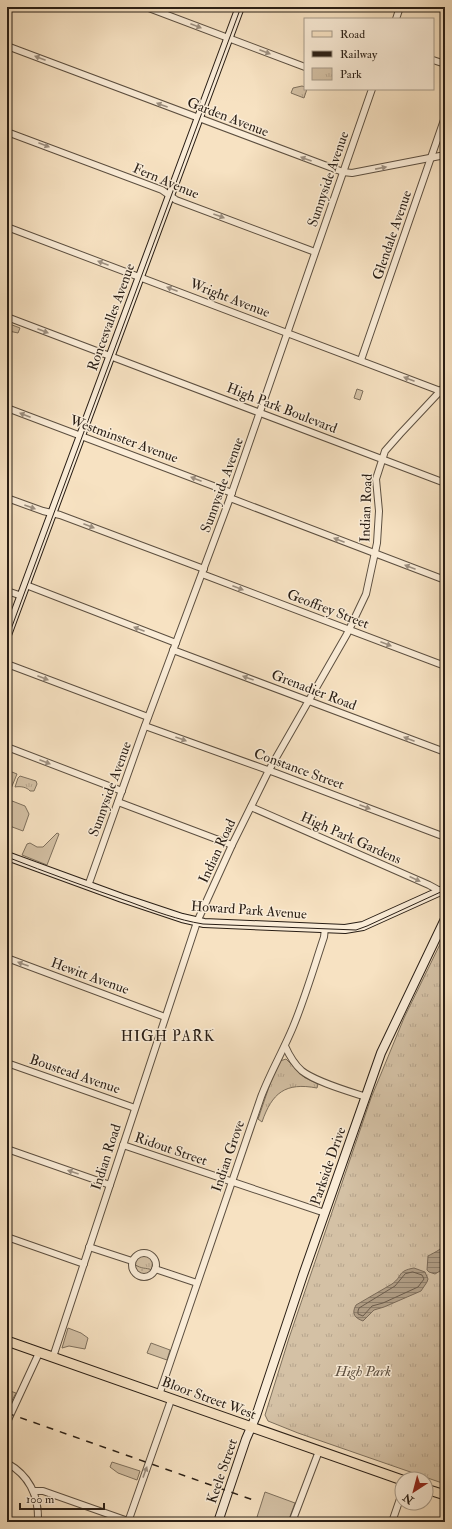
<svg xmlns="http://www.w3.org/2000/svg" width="452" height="1529" font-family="'IM FELL Double Pica',serif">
<defs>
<pattern id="park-tufts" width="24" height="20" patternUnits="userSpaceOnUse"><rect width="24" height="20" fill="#d4c1a5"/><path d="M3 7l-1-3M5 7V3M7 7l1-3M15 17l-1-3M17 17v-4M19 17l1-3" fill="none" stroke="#b6a58d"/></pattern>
<pattern id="garden-dots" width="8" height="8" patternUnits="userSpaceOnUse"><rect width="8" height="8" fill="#d4c1a5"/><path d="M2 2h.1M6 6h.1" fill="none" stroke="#b6a58d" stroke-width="1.8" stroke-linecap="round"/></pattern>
<pattern id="water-rules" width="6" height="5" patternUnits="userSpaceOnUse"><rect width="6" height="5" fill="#b19f87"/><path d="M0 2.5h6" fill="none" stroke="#90816d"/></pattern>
</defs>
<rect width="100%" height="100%" fill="#f7e2c2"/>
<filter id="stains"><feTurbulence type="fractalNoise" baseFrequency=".005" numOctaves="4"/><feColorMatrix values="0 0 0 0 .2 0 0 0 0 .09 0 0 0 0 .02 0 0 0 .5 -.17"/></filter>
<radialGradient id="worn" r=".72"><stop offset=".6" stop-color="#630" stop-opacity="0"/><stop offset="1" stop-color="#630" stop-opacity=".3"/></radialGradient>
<g fill="#d4c1a5" stroke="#7e705d">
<path d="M357 389 363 391 360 400 354 398Z"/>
<path d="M7 770 17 774 10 791 7 790Z"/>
<path d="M7 799 25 806 29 814 23 831 7 825Z"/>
<path d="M57 833 59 834 47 865 22 855 27 844 30 843 37 847H43Z"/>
<path d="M68 1328 81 1333 88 1338 85 1349 69 1346 62 1348Z"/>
<path d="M151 1343 170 1350 167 1360 147 1353Z"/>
<path d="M7 1390 16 1393 10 1404 7 1403Z"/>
<path d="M112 1462 140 1471 137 1480 118 1473 110 1467Z"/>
<path d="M265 1492 295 1503 288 1522H271L257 1517Z"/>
</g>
<g fill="url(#park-tufts)" stroke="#7e705d">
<path d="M302 86 305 87V89H307L304 98 291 93 293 88Z"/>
<path d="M7 323 20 328 18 333 9 331 7 329Z"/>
<path d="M20 776 36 781 37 784 34 791H30C27 787 20 786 15 787L18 778Z"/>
<path d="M445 934V1484L298 1433 268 1421 265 1415 289 1338 371 1098 404 1018Z"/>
<path d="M286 1059 304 1077 318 1084 317 1088C285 1082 272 1093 262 1122L258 1119 271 1081 280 1061Z"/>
<circle cx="144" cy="1265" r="10"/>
</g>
<path fill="url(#garden-dots)" stroke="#7e705d" d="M134 1264C143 1270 145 1267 152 1270 144 1278 135 1274 134 1264Z"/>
<g fill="url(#water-rules)" stroke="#7b6b59">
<path d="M445 1241V1268L435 1274 429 1272 427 1270 428 1256C435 1252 444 1249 445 1241Z"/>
<path d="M414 1268 425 1272 428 1279 427 1282 421 1291 384 1307 374 1310 363 1321C355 1318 351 1314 356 1305 368 1298 380 1291 392 1284 403 1276 397 1271 414 1268Z"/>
</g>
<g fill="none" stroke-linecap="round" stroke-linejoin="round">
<path stroke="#6d5e4e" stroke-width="1" d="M413 1272 422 1275 424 1279 418 1287 383 1303 372 1306 363 1316 358 1314V1311L359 1308 395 1286 405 1274Z"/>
<defs>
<g id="street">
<path d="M146 7 305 67"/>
<path d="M396 19 400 7"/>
<path d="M7 46 343 172 352 173 445 155"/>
<path d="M433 60 445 64"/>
<path d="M7 132 162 190 176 200 315 252"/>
<path d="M7 227 443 392"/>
<path d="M7 317 445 483"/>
<path d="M361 360 445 117"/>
<path d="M7 408 232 493"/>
<path d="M7 498 43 511 60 515 204 569"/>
<path d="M230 498 445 580"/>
<path d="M202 574 445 666"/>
<path d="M26 585 176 643"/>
<path d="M7 591 22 596"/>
<path d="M173 650 445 752"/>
<path d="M7 664 148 717"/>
<path d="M145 726 276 773 445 837"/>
<path d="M7 747 122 791"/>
<path d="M118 802 232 845"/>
<path d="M251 807 429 885 440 891"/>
<path d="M88 886 143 731 230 498 372 89"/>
<path d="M7 958 165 1017"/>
<path d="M285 1046C289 1055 294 1064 302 1071 316 1082 348 1091 366 1097"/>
<path d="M7 1063 135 1108"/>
<path d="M123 1145 325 1213"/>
<path d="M7 1149 110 1185"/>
<path d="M7 1237 84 1264"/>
<path d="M89 1247 132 1261"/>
<circle cx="144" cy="1265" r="12"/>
<path d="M155 1269 197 1283"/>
<path d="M53 1357 197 922 232 845 269 770 347 634 366 594 377 543 379 511 376 479 385 451 400 434 445 386"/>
<path d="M159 1395 261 1097C270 1073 283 1051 293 1027 305 998 314 967 324 937L325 928"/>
<path d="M7 1422 39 1353"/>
<path d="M7 1463C30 1476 39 1497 38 1522"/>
<path d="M34 1491H43L128 1521"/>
<path d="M128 1522 171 1400"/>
<path d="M292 1522 319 1451"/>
<path d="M392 1522 402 1493"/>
</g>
<g id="secondary">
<path d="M7 635 240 7"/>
<path d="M7 856 122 898 182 918 204 923 345 929 363 926 445 889"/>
<path d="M218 1522 246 1439 256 1416 303 1275 381 1053 445 919"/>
</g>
<g id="primary">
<path d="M7 1341 402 1480"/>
<path d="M426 1489 445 1495"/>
</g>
</defs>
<use href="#street" stroke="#5c4f40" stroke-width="8"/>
<use href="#secondary" stroke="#291e15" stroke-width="10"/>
<use href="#primary" stroke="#291e15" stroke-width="11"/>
<use href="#street" stroke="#faecd7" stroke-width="6"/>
<use href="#secondary" stroke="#faecd7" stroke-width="8"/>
<use href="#primary" stroke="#f7e2c2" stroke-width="9"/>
<g stroke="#291e15" stroke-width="1">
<path d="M7 640 241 7"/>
<path d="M7 857C48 873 89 888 130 902 154 911 178 920 203 924L356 930 367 926 445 890"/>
</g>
<path stroke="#291e15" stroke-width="1.5" stroke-dasharray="7 7" stroke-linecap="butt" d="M7 1413 256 1501"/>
</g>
<defs><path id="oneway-solid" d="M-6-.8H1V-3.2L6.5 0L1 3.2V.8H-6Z"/></defs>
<g fill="#9c8f80">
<use href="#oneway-solid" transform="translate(196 26) rotate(21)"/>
<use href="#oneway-solid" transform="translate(265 52) rotate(21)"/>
<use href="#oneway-solid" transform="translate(40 58) rotate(-159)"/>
<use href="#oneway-solid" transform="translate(162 105) rotate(-160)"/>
<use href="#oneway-solid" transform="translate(44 145) rotate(21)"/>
<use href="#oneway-solid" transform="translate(306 159) rotate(-160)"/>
<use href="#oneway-solid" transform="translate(381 168) rotate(-11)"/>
<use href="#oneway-solid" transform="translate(219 216) rotate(20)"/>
<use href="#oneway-solid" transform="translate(103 263) rotate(-159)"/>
<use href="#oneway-solid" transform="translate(172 289) rotate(-159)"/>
<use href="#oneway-solid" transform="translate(43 331) rotate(21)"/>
<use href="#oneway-solid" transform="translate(409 379) rotate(-159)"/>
<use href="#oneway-solid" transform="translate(25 415) rotate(-159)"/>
<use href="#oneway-solid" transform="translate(196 479) rotate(-159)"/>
<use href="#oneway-solid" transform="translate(30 507) rotate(20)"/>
<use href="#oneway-solid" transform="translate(89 526) rotate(21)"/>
<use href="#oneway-solid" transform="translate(339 540) rotate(-159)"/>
<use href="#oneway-solid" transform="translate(410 567) rotate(-159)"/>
<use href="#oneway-solid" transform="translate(238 588) rotate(21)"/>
<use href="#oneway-solid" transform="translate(139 629) rotate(-159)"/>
<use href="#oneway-solid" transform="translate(386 644) rotate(21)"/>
<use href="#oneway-solid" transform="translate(43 678) rotate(21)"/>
<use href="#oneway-solid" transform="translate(248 678) rotate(-160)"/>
<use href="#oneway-solid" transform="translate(181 739) rotate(20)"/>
<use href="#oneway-solid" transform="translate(409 739) rotate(-159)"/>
<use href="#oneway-solid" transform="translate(45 762) rotate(21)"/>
<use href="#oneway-solid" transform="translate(365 807) rotate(21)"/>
<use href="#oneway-solid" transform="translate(415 879) rotate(24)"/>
<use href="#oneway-solid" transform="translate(23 964) rotate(-160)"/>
<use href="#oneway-solid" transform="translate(73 1172) rotate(-161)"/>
<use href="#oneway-solid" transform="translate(145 1472) rotate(-70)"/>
</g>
<g text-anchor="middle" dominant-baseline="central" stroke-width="3" stroke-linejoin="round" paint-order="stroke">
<g font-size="14" fill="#291e15" stroke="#faecd7">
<text transform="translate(228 117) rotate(21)">Garden Avenue</text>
<text transform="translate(328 179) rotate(-71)">Sunnyside Avenue</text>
<text transform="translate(166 181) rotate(23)">Fern Avenue</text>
<text transform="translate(392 235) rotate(-71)">Glendale Avenue</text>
<text transform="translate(230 298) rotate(21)">Wright Avenue</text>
<text transform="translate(111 317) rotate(-70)">Roncesvalles Avenue</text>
<text transform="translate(282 408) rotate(21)">High Park Boulevard</text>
<text transform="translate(124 439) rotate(20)">Westminster Avenue</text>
<text transform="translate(222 485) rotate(-70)">Sunnyside Avenue</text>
<text transform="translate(366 508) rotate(-88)">Indian Road</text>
<text transform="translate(328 609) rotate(21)">Geoffrey Street</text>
<text transform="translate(314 690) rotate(21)">Grenadier Road</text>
<text transform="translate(299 769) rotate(20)">Constance Street</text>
<text transform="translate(110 789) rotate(-70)">Sunnyside Avenue</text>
<text transform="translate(351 838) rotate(24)">High Park Gardens</text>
<text transform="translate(217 851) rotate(-65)">Indian Road</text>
<text transform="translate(249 910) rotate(4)">Howard Park Avenue</text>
<text transform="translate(90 976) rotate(20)">Hewitt Avenue</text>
<text transform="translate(75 1074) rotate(19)">Boustead Avenue</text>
<text transform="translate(171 1149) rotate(19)">Ridout Street</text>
<text transform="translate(228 1156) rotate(-71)">Indian Grove</text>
<text transform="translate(106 1157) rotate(-72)">Indian Road</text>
<text transform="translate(328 1166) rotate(-71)">Parkside Drive</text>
<text transform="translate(209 1398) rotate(20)">Bloor Street West</text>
<text transform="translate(222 1471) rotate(-71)">Keele Street</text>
</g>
<g font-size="14" font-style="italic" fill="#5c4f40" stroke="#faecd7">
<text x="363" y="1371">High Park</text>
</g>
<g font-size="15" letter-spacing="1" fill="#291e15" stroke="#faecd7">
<text x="168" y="1036">HIGH PARK</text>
</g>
</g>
<rect width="452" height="1529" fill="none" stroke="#f7e2c2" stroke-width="24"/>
<rect x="8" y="8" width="436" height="1513" fill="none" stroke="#291e15" stroke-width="2"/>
<rect x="12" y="12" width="428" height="1505" fill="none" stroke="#291e15"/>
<rect x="304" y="18" width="130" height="72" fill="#faecd7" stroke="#a69a89"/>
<rect x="312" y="31" width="20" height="6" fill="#f7e2c2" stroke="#a69a89"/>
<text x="340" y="38" font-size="12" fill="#291e15">Road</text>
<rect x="312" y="51" width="20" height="6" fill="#291e15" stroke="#a69a89"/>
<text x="340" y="58" font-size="12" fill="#291e15">Railway</text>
<rect x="312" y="68" width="20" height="12" fill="url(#park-tufts)" stroke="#a69a89"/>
<text x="340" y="78" font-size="12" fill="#291e15">Park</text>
<g transform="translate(414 1491) rotate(216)"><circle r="19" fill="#faecd7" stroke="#a69a89"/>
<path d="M0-3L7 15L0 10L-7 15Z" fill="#8f2418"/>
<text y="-6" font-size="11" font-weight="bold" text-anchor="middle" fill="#291e15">N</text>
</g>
<path d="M20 1503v6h84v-6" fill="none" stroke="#291e15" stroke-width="2"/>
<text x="26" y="1503" font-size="12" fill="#291e15" stroke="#faecd7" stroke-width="3" paint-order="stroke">100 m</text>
<rect width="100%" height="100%" filter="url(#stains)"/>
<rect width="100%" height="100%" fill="url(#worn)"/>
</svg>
